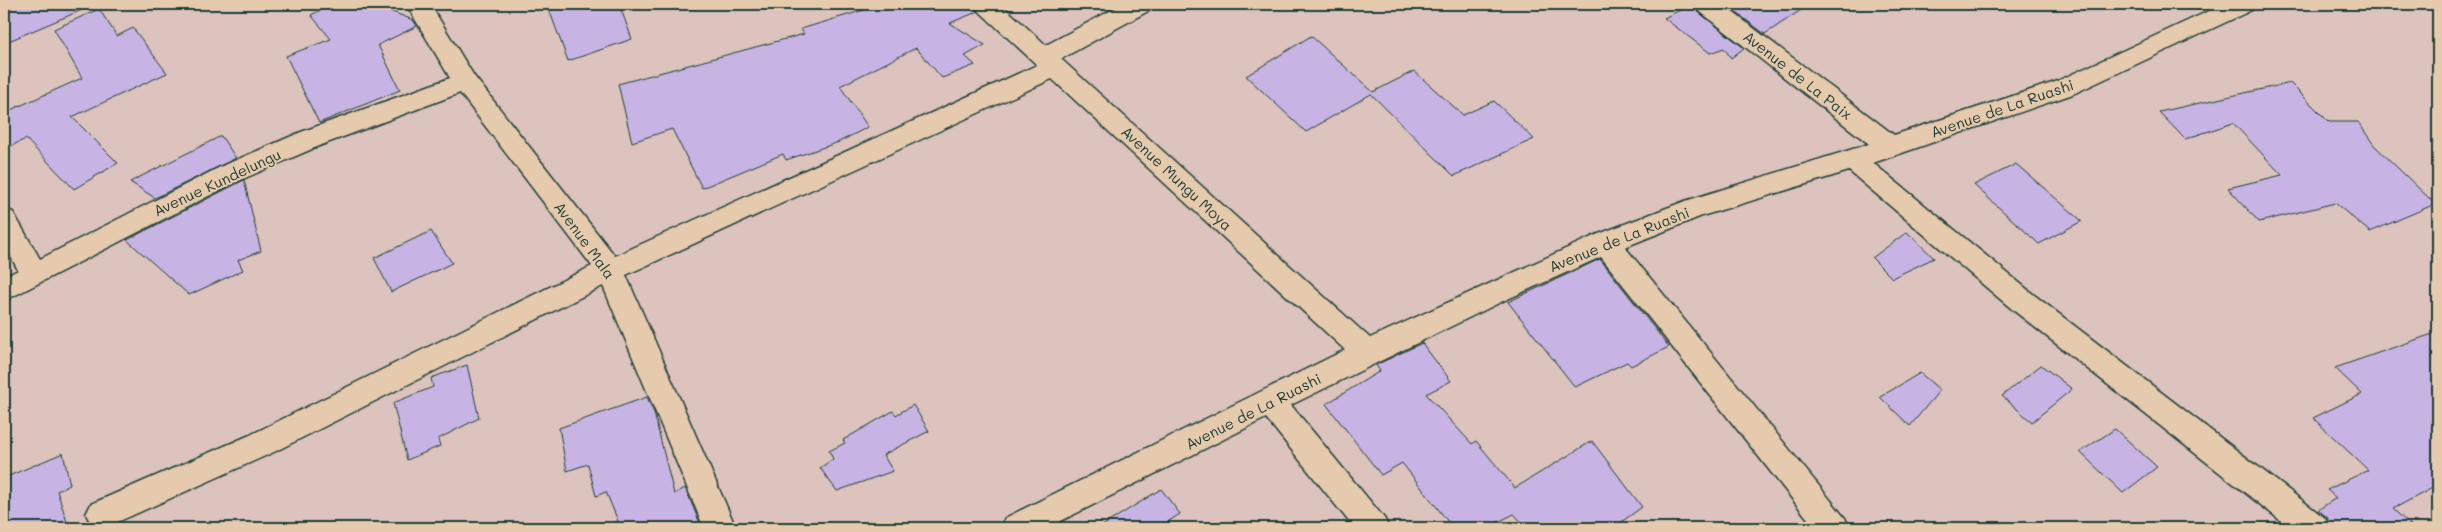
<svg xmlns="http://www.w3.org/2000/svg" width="2442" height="532" font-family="Mali,sans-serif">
<rect width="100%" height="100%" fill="#dcc3be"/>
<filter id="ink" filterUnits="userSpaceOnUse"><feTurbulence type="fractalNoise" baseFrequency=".02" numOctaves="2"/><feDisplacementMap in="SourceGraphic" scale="10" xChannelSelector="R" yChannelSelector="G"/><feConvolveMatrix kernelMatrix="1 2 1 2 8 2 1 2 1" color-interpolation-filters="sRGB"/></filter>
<g filter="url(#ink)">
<g fill="#c8b4e4" stroke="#1f3d34">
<path d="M4 4H96L4 43Z"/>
<path d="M333 4H372L413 20 417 26 378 45 400 90 319 123 286 56 331 39 311 15Z"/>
<path d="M547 4H619L632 39 568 61Z"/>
<path d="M884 4H972L977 12 950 23 985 45 965 56 975 65 942 78 916 48 840 86 868 127 839 142 786 160 783 154 702 188 672 129 632 142 618 84 804 34 801 29Z"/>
<path d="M1692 4 1697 11 1744 48 1731 58 1724 48 1710 53 1664 18Z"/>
<path d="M1725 4H1810L1765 34Z"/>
<path d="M99 9 117 36 133 28 167 73 72 117 118 163 74 189 26 139 4 149V113L82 78 54 29Z"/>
<path d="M1311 36 1373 92 1414 71 1463 115 1494 101 1534 139 1454 176 1371 94 1306 132 1246 76Z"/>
<path d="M2290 83 2329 122H2358L2374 145 2435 204 2370 232 2335 203 2259 222 2228 188 2282 175 2233 123 2185 139 2159 112Z"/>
<path d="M221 136 236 158 155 198 130 182Z"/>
<path d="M2016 164 2082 221 2039 244 1974 185Z"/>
<path d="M244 180 261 251 238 260 243 270 189 295 127 240Z"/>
<path d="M431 231 452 263 391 292 374 258Z"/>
<path d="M1907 232 1934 258 1892 278 1872 258Z"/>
<path d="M1600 259 1669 347 1631 366 1627 362 1575 387 1508 302Z"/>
<path d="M2438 332V485L2393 509 2413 528H2332L2327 517 2318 510 2336 498 2327 490 2368 470 2313 418 2362 394 2335 368Z"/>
<path d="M1422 343 1451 381 1426 394 1472 444 1476 441 1515 488 1592 441 1642 507 1613 528H1527L1514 514 1486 528H1453L1402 463 1381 475 1326 404 1380 371 1376 365Z"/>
<path d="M467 365 479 418 438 439 440 446 407 460 393 403 433 387 431 378Z"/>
<path d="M2041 365 2072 389 2032 422 2002 396Z"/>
<path d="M1920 373 1940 390 1910 426 1880 397Z"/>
<path d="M647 397 654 413 674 494 685 488 702 528H604L618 521 606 492 596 496 588 464 567 471 559 428Z"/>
<path d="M913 405 929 431 883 455 893 471 837 491 820 468 833 459 829 451 845 443 843 440 893 411 896 415Z"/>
<path d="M2115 429 2157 467 2123 493 2080 452Z"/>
<path d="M63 453 70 485 57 491 69 528H4V478Z"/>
<path d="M1161 489 1180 514 1158 528H1099Z"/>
</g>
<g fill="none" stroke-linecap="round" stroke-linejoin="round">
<defs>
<path id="minor" d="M406 4H430L474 76 615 256 1037 65 978 10 974 4H1001L1046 45 1123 4H1154L1150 10 1061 59 1370 338 1596 235 1685 201 1869 144 1698 10 1694 4H1722L1894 135 2055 82 2224 4H2256L2252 10 2073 94 1873 163 2033 294 2325 518 2330 528H2290L2013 310 1849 171 1702 216 1625 247 1845 518 1850 528H1815L1601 257 1501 302 1291 405 1384 518 1389 528H1354L1266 418 1047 528H1000L1005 518 1345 350 1052 79 626 275 736 528H704L603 286 272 453 113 524 102 528 91 524 86 514 91 504 250 435 592 266 460 93 319 146 238 181 4 301V277L18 270 4 244V209L13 212 40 259 220 167 301 132 450 78Z"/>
</defs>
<use href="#minor" stroke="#1f3d34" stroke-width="3"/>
<use href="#minor" fill="#e5caad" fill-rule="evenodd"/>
</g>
</g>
<g text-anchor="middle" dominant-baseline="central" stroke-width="4" stroke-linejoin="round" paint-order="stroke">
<g font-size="15" fill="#1f3d34" stroke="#e5caad">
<text transform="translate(1798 75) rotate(38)">Avenue de La Paix</text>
<text transform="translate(2002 108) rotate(-19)">Avenue de La Ruashi</text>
<text transform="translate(1177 178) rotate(43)">Avenue Mungu Moya</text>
<text transform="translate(217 182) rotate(-25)">Avenue Kundelungu</text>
<text transform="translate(1619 239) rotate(-22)">Avenue de La Ruashi</text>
<text transform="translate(585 240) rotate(54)">Avenue Mala</text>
<text transform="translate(1253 411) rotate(-27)">Avenue de La Ruashi</text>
</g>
</g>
<rect width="2442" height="532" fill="none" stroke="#e5caad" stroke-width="20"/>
<rect x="10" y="10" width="2422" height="512" fill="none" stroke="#1f3d34" stroke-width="2" filter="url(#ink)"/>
</svg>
